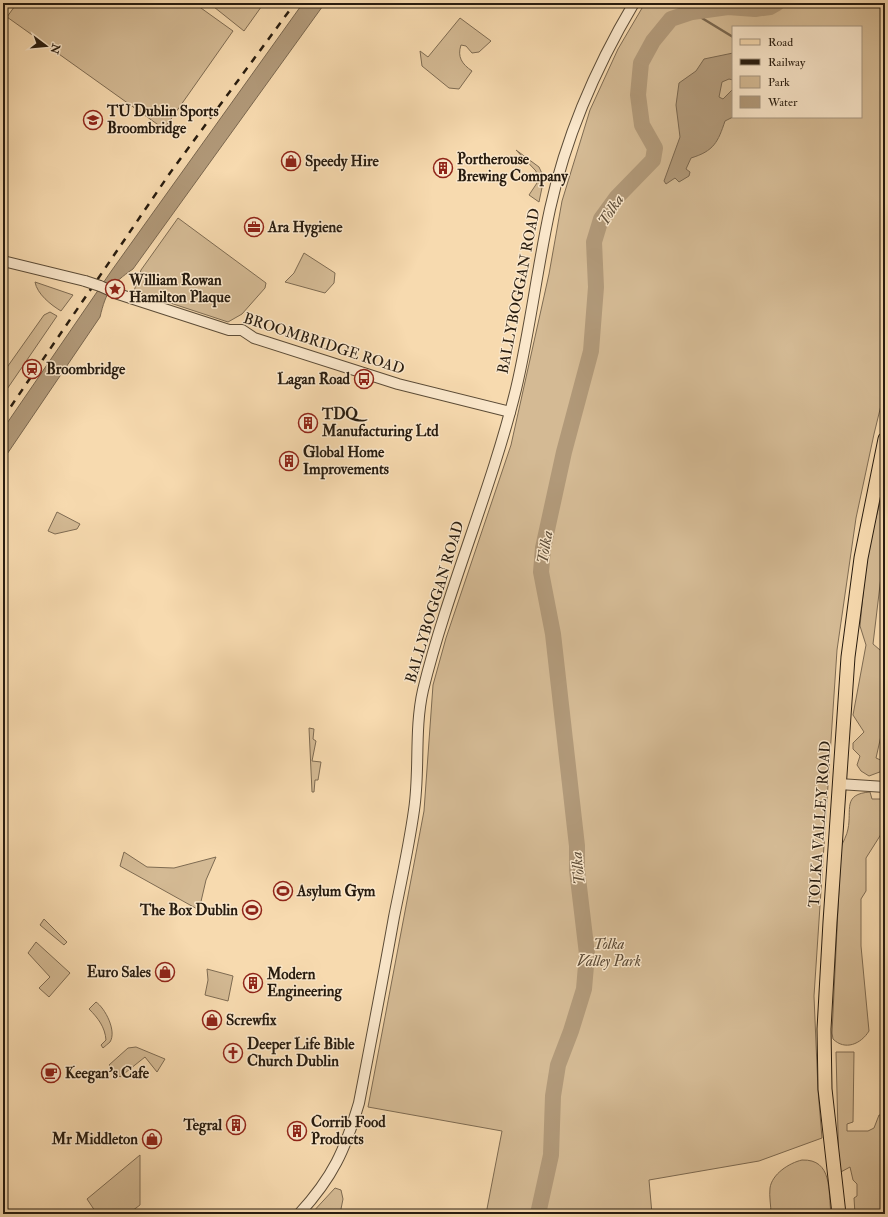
<svg xmlns="http://www.w3.org/2000/svg" width="888" height="1217" font-family="'IM FELL Double Pica',serif">
<rect width="100%" height="100%" fill="#f7daaf"/>
<filter id="stains"><feTurbulence type="fractalNoise" baseFrequency=".005" numOctaves="4"/><feColorMatrix values="0 0 0 0 .2 0 0 0 0 .09 0 0 0 0 .02 0 0 0 .5 -.17"/></filter>
<radialGradient id="worn" r=".72"><stop offset=".6" stop-color="#630" stop-opacity="0"/><stop offset="1" stop-color="#630" stop-opacity=".3"/></radialGradient>
<g fill="#d4ba94" stroke="#7e6b52" fill-rule="evenodd">
<path d="M17 3H194L233 31 164 129 7 17Z"/>
<path d="M209 3H264L244 31Z"/>
<path d="M645 3H885V389L874 434 856 518 837 650 814 996 818 1090 822 1138 759 1161 649 1180 652 1214H486L502 1131 368 1107 424 811 433 685 446 638 511 445 549 274 562 201 590 110 618 49ZM733 27H861V117H733Z"/>
<path d="M460 18 491 41 479 52 472 53 466 46 461 45C457 57 462 64 472 71L459 89 449 88 422 66 420 51 428 57Z"/>
<path d="M516 150 539 167 544 178 539 202 529 195 537 183 536 171Z"/>
<path d="M178 218 266 283 265 288 242 314 228 322 134 291 141 270Z"/>
<path d="M304 253 335 273 334 283 325 293 285 282 294 273Z"/>
<path d="M35 282 73 295 61 311C51 305 37 294 35 282Z"/>
<path d="M50 312 57 316 3 395V373L44 315Z"/>
<path d="M885 483V543L873 644 880 650 885 652V718L876 758 885 762V770L869 776 861 771 857 765 860 756 853 749V743L864 732 853 715 866 645 860 626 867 552Z"/>
<path d="M57 512 80 524 77 529 55 534 48 531Z"/>
<path d="M309 728 314 729 313 739 316 741 312 761 321 762 318 780H315L314 792H312Z"/>
<path d="M870 792 872 799H885V828L866 858V891L861 899V946L869 1031C861 1044 845 1051 833 1039L832 1033 841 847C843 842 847 835 848 829 852 810 842 794 870 792Z"/>
<path d="M124 852 147 867 174 868 216 857 206 880 199 910 120 866Z"/>
<path d="M44 919 67 942 64 945 40 925Z"/>
<path d="M36 942 70 973 49 997 39 988 50 977 28 953Z"/>
<path d="M207 969 233 976 228 1001 205 995 208 980Z"/>
<path d="M96 1002C105 1008 117 1031 110 1042 108 1044 105 1046 103 1048L101 1045 106 1040C105 1027 98 1018 89 1009Z"/>
<path d="M136 1047 165 1059 157 1072 145 1057 120 1077 109 1065 128 1048Z"/>
<path d="M836 1052H854L853 1122 847 1124V1131H868L874 1128 879 1115H885V1214H855L854 1198 857 1196V1184L853 1180 850 1167 839 1173Z"/>
<path d="M140 1155V1205L128 1214H97L87 1199Z"/>
<path d="M802 1160C833 1159 828 1191 831 1214H771C771 1206 769 1196 770 1188 772 1174 789 1163 802 1160Z"/>
<path d="M335 1188 341 1190 343 1199 340 1214H311Z"/>
</g>
<g fill="#b19979" stroke="#7a674f">
<path d="M303 3H325L133 269C111 284 106 292 100 317L3 460V429L112 270Z"/>
<path d="M733 53V80L729 79 722 82 719 97 723 99 733 89V117L725 121C718 142 714 151 691 158L686 169 690 172 689 176 679 182 675 178 666 184 664 181 680 137 676 105 679 83 696 71 704 59Z"/>
</g>
<g fill="none" stroke-linecap="round" stroke-linejoin="round">
<path stroke="#7a674f" stroke-width="2.5" d="M692 12 733 37"/>
<path stroke="#b19979" stroke-width="16" d="M538 1214 551 1155 553 1096 558 1065 571 1031 584 989 587 954 577 870V846L553 634 541 572 543 548 564 452 591 351 596 287 594 242 601 219 617 197 653 160 655 148 642 125 638 95 641 63 653 41 671 19 692 12 728 7 755 9 770 7 777 3"/>
<defs>
<g id="minor">
<path d="M3 261 85 281"/>
<path d="M100 286 118 294 229 330H242L254 338 398 384 510 412"/>
<path d="M839 784 885 787"/>
<path d="M299 1214C333 1177 345 1150 359 1103 371 1041 383 979 394 917 401 882 409 846 414 810 420 771 414 730 423 690 448 588 491 491 516 389 530 330 537 269 550 209 566 136 596 67 634 3"/>
</g>
<path id="major" d="M839 1214 825 1089 824 1029 830 922 848 657 861 558 885 439"/>
</defs>
<use href="#minor" stroke="#5c4c37" stroke-width="12"/>
<use href="#major" stroke="#281c0f" stroke-width="15"/>
<use href="#minor" stroke="#fae7cb" stroke-width="10"/>
<use href="#major" stroke="#f7daaf" stroke-width="13"/>
<path stroke="#281c0f" stroke-width="2.5" stroke-dasharray="7 7" stroke-linecap="butt" d="M3 418 170 173 295 3"/>
<defs>
<path id="minor-bridge" d="M85 281 100 286"/>
</defs>
<use href="#minor-bridge" stroke="#5c4c37" stroke-width="12" stroke-linecap="butt"/>
<use href="#minor-bridge" stroke="#fae7cb" stroke-width="10"/>
</g>
<defs>
<symbol id="university-ring" viewBox="-11 -11 22 22"><circle r="9.5" fill="#fae7cb" stroke="#8f2418" stroke-width="1.5"/><path d="M0-5L7-2L0 1L-7-2ZM-4 1L0 2.5L4 1V4Q0 6-4 4Z" fill="#8f2418"/></symbol>
<symbol id="shop-ring" viewBox="-11 -11 22 22"><circle r="9.5" fill="#fae7cb" stroke="#8f2418" stroke-width="1.5"/><path d="M-5-2.5h2.3a2.7 3.5 0 0 1 5.4 0H5L5.5 6h-11ZM-1.5-2.5h3a1.5 2.3 0 0 0-3 0Z" fill="#8f2418"/></symbol>
<symbol id="building-ring" viewBox="-11 -11 22 22"><circle r="9.5" fill="#fae7cb" stroke="#8f2418" stroke-width="1.5"/><path d="M-4-6H4V6H1V3H-1V6H-4ZM-2.5-4.3h1.7v1.8h-1.7ZM.8-4.3h1.7v1.8H.8ZM-2.5-1h1.7V.8h-1.7ZM.8-1h1.7V.8H.8Z" fill="#8f2418"/></symbol>
<symbol id="office-ring" viewBox="-11 -11 22 22"><circle r="9.5" fill="#fae7cb" stroke="#8f2418" stroke-width="1.5"/><path d="M-6-3h4V-5.5h4V-3h4V5H-6ZM-1-4.5V-3h2v-1.5ZM-6 0V1H6V0Z" fill="#8f2418"/></symbol>
<symbol id="sight-ring" viewBox="-11 -11 22 22"><circle r="9.5" fill="#fae7cb" stroke="#8f2418" stroke-width="1.5"/><path d="M0-6L1.8-2.2L6-1.7L2.9 1.2L3.7 5.4L0 3.3L-3.7 5.4L-2.9 1.2L-6-1.7L-1.8-2.2Z" fill="#8f2418"/></symbol>
<symbol id="station-ring" viewBox="-11 -11 22 22"><circle r="9.5" fill="#fae7cb" stroke="#8f2418" stroke-width="1.5"/><path d="M-3-6H3Q5-6 5-4V2Q5 4 3 4L4.5 6H3L1.5 4h-3L-3 6H-4.5L-3 4Q-5 4-5 2V-4Q-5-6-3-6ZM-3.5-4v3h7v-3ZM-3.5 1v1.5H-2V1ZM2 1v1.5H3.5V1Z" fill="#8f2418"/></symbol>
<symbol id="bus-ring" viewBox="-11 -11 22 22"><circle r="9.5" fill="#fae7cb" stroke="#8f2418" stroke-width="1.5"/><path d="M-5-6H5V4H4V6H2V4H-2V6H-4V4H-5ZM-3.5-4V0h7V-4ZM-3.5 1.2v1.5H-2V1.2ZM2 1.2v1.5H3.5V1.2Z" fill="#8f2418"/></symbol>
<symbol id="stadium-ring" viewBox="-11 -11 22 22"><circle r="9.5" fill="#fae7cb" stroke="#8f2418" stroke-width="1.5"/><path d="M0-5a6.5 5 0 1 0 0 10a6.5 5 0 1 0 0-10ZM-3.5-1.8h7v3.6h-7Z" fill="#8f2418"/></symbol>
<symbol id="church-ring" viewBox="-11 -11 22 22"><circle r="9.5" fill="#fae7cb" stroke="#8f2418" stroke-width="1.5"/><path d="M-1.2-6h2.4v3.5h3.3v2.4h-3.3V6h-2.4V-.1h-3.3v-2.4h3.3Z" fill="#8f2418"/></symbol>
<symbol id="cafe-ring" viewBox="-11 -11 22 22"><circle r="9.5" fill="#fae7cb" stroke="#8f2418" stroke-width="1.5"/><path d="M-5.5-4.5H6V0H3Q3 3.5 0 3.5H-2.5Q-5.5 3.5-5.5 0ZM3-3.2v2h1.7v-2ZM-6 4.5H4V6H-6Z" fill="#8f2418"/></symbol>
</defs>
<g fill-rule="evenodd">
<use href="#university-ring" x="82" y="109" width="22" height="22"/>
<use href="#shop-ring" x="280" y="150" width="22" height="22"/>
<use href="#building-ring" x="432" y="157" width="22" height="22"/>
<use href="#office-ring" x="243" y="216" width="22" height="22"/>
<use href="#sight-ring" x="104" y="278" width="22" height="22"/>
<use href="#station-ring" x="21" y="358" width="22" height="22"/>
<use href="#bus-ring" x="353" y="368" width="22" height="22"/>
<use href="#building-ring" x="297" y="412" width="22" height="22"/>
<use href="#building-ring" x="278" y="450" width="22" height="22"/>
<use href="#stadium-ring" x="272" y="880" width="22" height="22"/>
<use href="#stadium-ring" x="241" y="899" width="22" height="22"/>
<use href="#shop-ring" x="154" y="961" width="22" height="22"/>
<use href="#building-ring" x="242" y="972" width="22" height="22"/>
<use href="#shop-ring" x="201" y="1009" width="22" height="22"/>
<use href="#church-ring" x="222" y="1042" width="22" height="22"/>
<use href="#cafe-ring" x="40" y="1062" width="22" height="22"/>
<use href="#building-ring" x="225" y="1114" width="22" height="22"/>
<use href="#building-ring" x="286" y="1120" width="22" height="22"/>
<use href="#shop-ring" x="141" y="1128" width="22" height="22"/>
</g>
<g text-anchor="middle" dominant-baseline="central" stroke-width="3" stroke-linejoin="round" paint-order="stroke">
<g font-size="15" font-weight="bold" fill="#281c0f" stroke="#fae7cb" text-anchor="start">
<text x="107" y="111">TU Dublin Sports<tspan x="107" dy="17">Broombridge</tspan></text>
<text x="457" y="159">Portherouse<tspan x="457" dy="17">Brewing Company</tspan></text>
<text x="305" y="161">Speedy Hire</text>
<text x="268" y="227">Ara Hygiene</text>
<text x="129" y="280">William Rowan<tspan x="129" dy="17">Hamilton Plaque</tspan></text>
<text x="46" y="369">Broombridge</text>
<text x="350" y="379" text-anchor="end">Lagan Road</text>
<text x="322" y="414">TDQ<tspan x="322" dy="17">Manufacturing Ltd</tspan></text>
<text x="303" y="452">Global Home<tspan x="303" dy="17">Improvements</tspan></text>
<text x="297" y="891">Asylum Gym</text>
<text x="238" y="910" text-anchor="end">The Box Dublin</text>
<text x="151" y="972" text-anchor="end">Euro Sales</text>
<text x="267" y="974">Modern<tspan x="267" dy="17">Engineering</tspan></text>
<text x="226" y="1020">Screwfix</text>
<text x="247" y="1044">Deeper Life Bible<tspan x="247" dy="17">Church Dublin</tspan></text>
<text x="65" y="1073">Keegan's Cafe</text>
<text x="311" y="1122">Corrib Food<tspan x="311" dy="17">Products</tspan></text>
<text x="222" y="1125" text-anchor="end">Tegral</text>
<text x="138" y="1139" text-anchor="end">Mr Middleton</text>
</g>
<g font-size="15" fill="#281c0f" stroke="#fae7cb">
<text transform="translate(519 291) rotate(-79)">BALLYBOGGAN ROAD</text>
<text transform="translate(324 344) rotate(18)">BROOMBRIDGE ROAD</text>
<text transform="translate(435 602) rotate(-73)">BALLYBOGGAN ROAD</text>
<text transform="translate(820 824) rotate(-86)">TOLKA VALLEY ROAD</text>
</g>
<g font-size="15" font-style="italic" fill="#5c4b37" stroke="#fae7cb">
<text x="609" y="944">Tolka<tspan x="609" dy="17">Valley Park</tspan></text>
</g>
<g font-size="16" font-style="italic" fill="#5f4e39" stroke="#fae7cb">
<text transform="translate(611 210) rotate(-57)">Tolka</text>
<text transform="translate(545 547) rotate(-81)">Tolka</text>
<text transform="translate(578 868) rotate(-96)">Tolka</text>
</g>
</g>
<rect width="888" height="1217" fill="none" stroke="#f7daaf" stroke-width="16"/>
<rect x="4" y="4" width="880" height="1209" fill="none" stroke="#281c0f" stroke-width="2"/>
<rect x="8" y="8" width="872" height="1201" fill="none" stroke="#281c0f"/>
<rect x="732" y="26" width="130" height="92" fill="#fae7cb" stroke="#a69680"/>
<rect x="740" y="39" width="20" height="6" fill="#f7daaf" stroke="#a69680"/>
<text x="768" y="46" font-size="12" fill="#281c0f">Road</text>
<rect x="740" y="59" width="20" height="6" fill="#281c0f" stroke="#a69680"/>
<text x="768" y="66" font-size="12" fill="#281c0f">Railway</text>
<rect x="740" y="76" width="20" height="12" fill="#d4ba94" stroke="#a69680"/>
<text x="768" y="86" font-size="12" fill="#281c0f">Park</text>
<rect x="740" y="96" width="20" height="12" fill="#b19979" stroke="#a69680"/>
<text x="768" y="106" font-size="12" fill="#281c0f">Water</text>
<g transform="translate(46 46) rotate(106)" stroke="#fae7cb" stroke-width="3" paint-order="stroke">
<path d="M0-3L7 15L0 10L-7 15Z" fill="#281c0f"/>
<text y="-6" font-size="11" font-weight="bold" text-anchor="middle" fill="#281c0f">N</text>
</g>
<rect width="100%" height="100%" filter="url(#stains)"/>
<rect width="100%" height="100%" fill="url(#worn)"/>
</svg>
